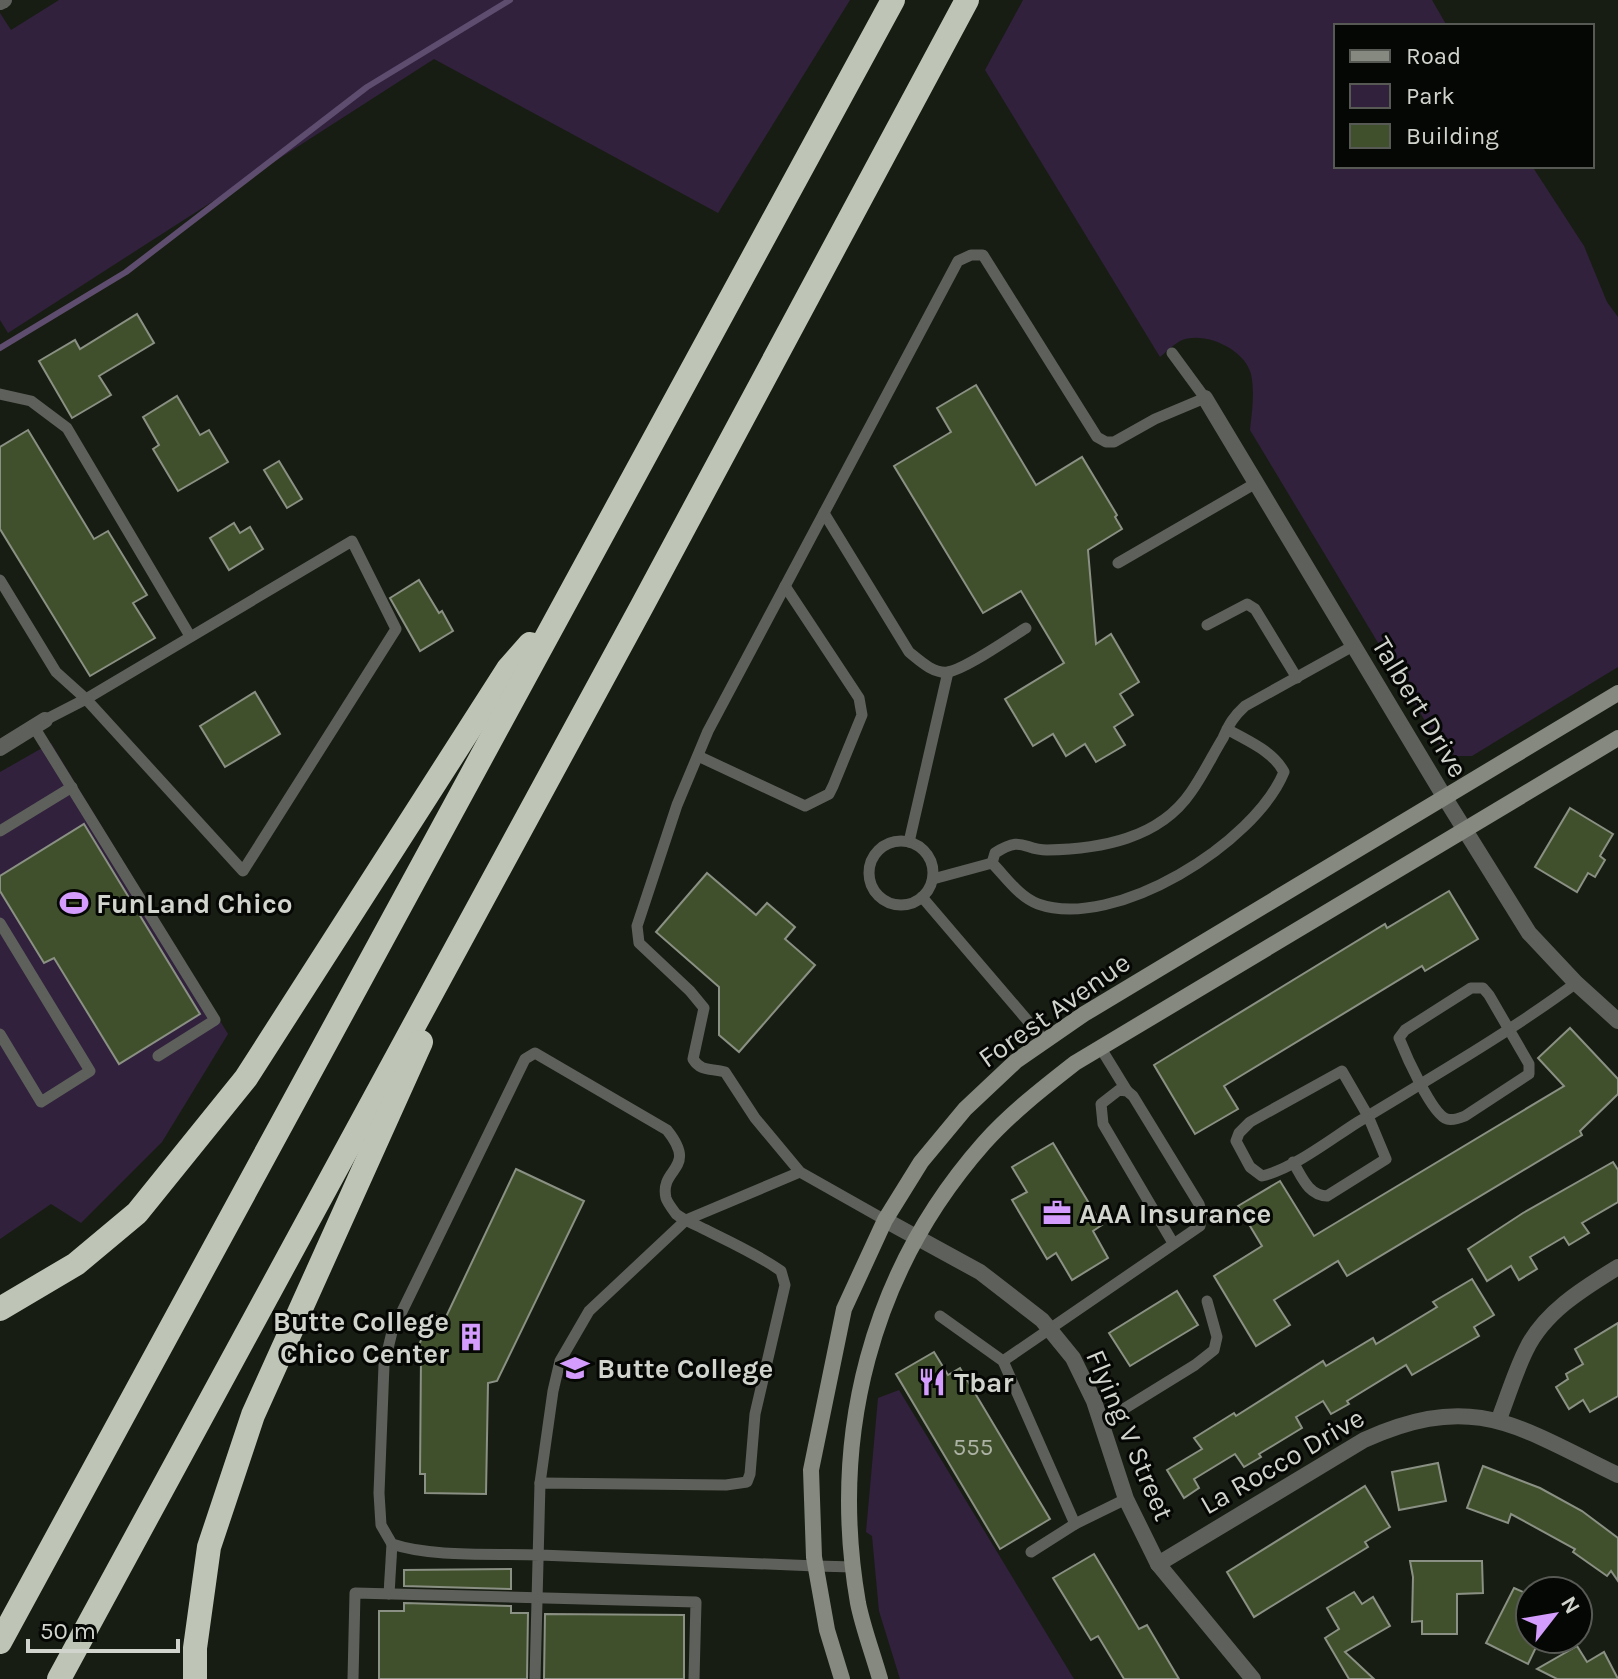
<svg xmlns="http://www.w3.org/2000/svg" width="1618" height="1679" font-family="Karla,sans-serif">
<rect width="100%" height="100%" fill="#181d13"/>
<g fill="#31213d">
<path d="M59 0H850L718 213 434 59 8 333 0 320V13L11 30Z"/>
<path d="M1023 0H1432L1447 26H1336V166H1532L1584 246 1607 302 1618 317V667L1472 756H1456L1442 749 1250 430C1252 411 1255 393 1251 374 1245 349 1203 330 1180 341 1173 345 1166 352 1160 357L985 70Z"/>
<path d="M51 743 228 1034 162 1142 81 1223 51 1204 0 1239V772Z"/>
<path d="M899 1390 1074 1679H900L879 1611 872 1536 866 1532 878 1398Z"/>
</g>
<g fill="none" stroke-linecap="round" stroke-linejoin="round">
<path stroke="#5f4d6f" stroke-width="6" d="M0 348 126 272 367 87 510 0"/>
</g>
<g fill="#41502c" stroke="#8a9083" stroke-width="2">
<path d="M137 314 154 343 99 376 111 395 72 418 39 361 75 340 80 349Z"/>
<path d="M976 385 1036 485 1082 457 1117 515 1115 517 1122 529 1088 550 1096 644 1111 634 1139 682 1120 694 1133 715 1114 727 1125 745 1096 762 1085 744 1066 756 1053 734 1033 746 1005 699 1064 663 1021 591 983 613 894 466 951 432 937 408Z"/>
<path d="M177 396 200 435 209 430 228 462 178 491 153 449 159 445 143 417Z"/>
<path d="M28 430 94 539 108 531 147 595 133 603 155 638 90 676 0 529V447Z"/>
<path d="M279 461 302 499 287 508 264 470Z"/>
<path d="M234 523 240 533 250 527 263 549 229 570 210 538Z"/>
<path d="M419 580 439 613 442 611 453 631 420 651 390 598Z"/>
<path d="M255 692 280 734 225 767 200 726Z"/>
<path d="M1570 808 1613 834 1600 856 1605 860 1595 877 1588 873 1577 892 1535 867Z"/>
<path d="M84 824 200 1014 119 1064 54 958 44 963 0 891V876Z"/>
<path d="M707 873 756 915 767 903 795 927 785 939 815 965 739 1052 719 1035V987L656 932Z"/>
<path d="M1449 891 1478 939 1425 971 1422 966 1224 1086 1238 1109 1195 1134 1154 1065 1385 924 1387 928Z"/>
<path d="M1570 1028 1618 1079V1094L1580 1131 1582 1135 1347 1276 1338 1261 1274 1300 1290 1325 1256 1346 1214 1276 1262 1246 1238 1206 1280 1181 1314 1236 1564 1086 1538 1058Z"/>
<path d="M1053 1143 1102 1225 1093 1231 1108 1258 1072 1280 1056 1253 1047 1259 1012 1200 1027 1192 1012 1167Z"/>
<path d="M1613 1162 1618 1170V1202L1582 1223 1589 1233 1569 1245 1564 1237 1530 1257 1537 1269 1519 1280 1511 1266 1487 1281 1468 1249 1523 1213Z"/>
<path d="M516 1169 584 1201 497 1381 488 1383 486 1494 425 1493V1474H420L421 1357 414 1355 433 1315 445 1319Z"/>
<path d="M1472 1279 1494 1315 1474 1327 1479 1336 1412 1375 1406 1365 1347 1401 1349 1404 1331 1414 1323 1401 1296 1417 1302 1428 1259 1454 1261 1457 1244 1467 1235 1454 1194 1479 1199 1488 1184 1498 1167 1470 1202 1449 1194 1438 1234 1413 1236 1416 1323 1361 1326 1366 1373 1338 1376 1344 1437 1307 1433 1302Z"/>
<path d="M1177 1291 1198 1325 1130 1366 1109 1333Z"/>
<path d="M1618 1323V1396L1590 1412 1583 1400 1569 1409 1556 1387 1568 1379 1566 1374 1583 1364 1575 1349Z"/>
<path d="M934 1352 948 1375 960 1368 1050 1519 1000 1549 896 1374Z"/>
<path d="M1438 1463 1446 1501 1399 1510 1392 1472Z"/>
<path d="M1483 1466 1540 1488 1582 1511 1618 1538V1581L1611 1571 1607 1576 1573 1552 1575 1549 1511 1514 1508 1523 1467 1508Z"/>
<path d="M1365 1486 1390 1527 1365 1542 1368 1547 1254 1617 1227 1572Z"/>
<path d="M1094 1554 1139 1629 1147 1625 1179 1679H1124L1098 1636 1091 1640 1053 1578Z"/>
<path d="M1410 1561H1482L1483 1593 1457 1594V1634H1422V1621L1412 1622 1413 1577Z"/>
<path d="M511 1569V1589L404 1586V1570Z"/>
<path d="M1514 1588 1530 1595V1639H1540L1528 1664 1486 1643Z"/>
<path d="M1354 1592 1362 1604 1373 1597 1390 1626 1345 1652 1374 1679H1349L1325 1638 1339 1629 1327 1608Z"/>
<path d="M404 1603 511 1606V1613H528L527 1679H379V1611H404Z"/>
<path d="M545 1614 684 1615V1679H544Z"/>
<path d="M1577 1646 1587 1662 1604 1652 1618 1679H1557L1537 1669Z"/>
</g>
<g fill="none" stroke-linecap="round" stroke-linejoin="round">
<g stroke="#5e615b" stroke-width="11">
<path d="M0 394 31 401 67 428 190 636"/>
<path d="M824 513 909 652C919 660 933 674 948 672 966 669 1008 639 1026 628"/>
<path d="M1118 563 1256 483"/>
<path d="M0 580 56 672 86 699 243 871 396 629 352 541 86 699 45 720"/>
<path d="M1207 625 1247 604 1255 609 1297 678"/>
<path d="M34 727 215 1020 158 1056"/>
<path d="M1227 729C1247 741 1272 750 1284 772 1255 843 1115 931 1038 904 1019 897 1006 877 992 863L995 853C1023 835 1023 850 1047 850 1100 849 1159 839 1191 792 1203 775 1212 756 1223 738 1229 724 1234 716 1245 706L1353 646"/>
<path d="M698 756 805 806 829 794 833 786 862 715 859 698 785 586"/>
<path d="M0 831 72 787"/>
<circle cx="901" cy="873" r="32"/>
<path d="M909 842 948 672"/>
<path d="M933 879 992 863"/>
<path d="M922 897 1045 1041"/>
<path d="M0 923 90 1071 41 1102 0 1034"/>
<path d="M1471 988H1483L1489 995 1529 1064V1074L1465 1116C1460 1118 1453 1121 1447 1119 1432 1115 1405 1053 1399 1038L1405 1030Z"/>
<path d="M1100 1047 1127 1091"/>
<path d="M1293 1162C1302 1177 1308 1195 1327 1196L1386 1159 1368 1116 1342 1071 1250 1122 1239 1133 1236 1141 1250 1167 1262 1176C1293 1169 1331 1139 1358 1122 1432 1077 1507 1034 1576 983"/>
<path d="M885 1220 800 1172 755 1118 725 1072C711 1068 701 1072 693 1059L704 1008 690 991 639 943 637 926 677 805 708 731 958 261 971 255H983L1097 437 1106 442H1114L1155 419 1205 398 1172 353"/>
<path d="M940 1316 1003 1361 1075 1524 1031 1552"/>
<path d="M1003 1361 1200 1226 1202 1215 1199 1204 1133 1096 1127 1091 1119 1090 1101 1104 1103 1124 1173 1243"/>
<path d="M1101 1423 1195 1365 1214 1350 1217 1337 1207 1301"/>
<path d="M540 1483 553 1391 560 1361 589 1311 686 1220 800 1172"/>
<path d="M1075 1524 1126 1499"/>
<path d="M389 1594 392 1544"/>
<path d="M353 1679 355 1593 696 1602 694 1679"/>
<path d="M535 1679 540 1483 726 1485 747 1482 750 1474 755 1414 785 1285 781 1271C757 1254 730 1242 704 1229 695 1224 683 1220 676 1214 673 1210 667 1202 666 1198 659 1167 699 1170 667 1130L535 1053 525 1059 392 1332 384 1365 379 1493 381 1525 392 1544C434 1558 495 1553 540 1555L816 1566 854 1567"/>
</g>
<g stroke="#5e615b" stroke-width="16">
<path d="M0 2 4 0"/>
<path d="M1205 398 1445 798 1529 933 1576 983 1618 1021"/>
<path d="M0 748 45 720"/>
<path d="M885 1220 980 1272 1042 1320 1073 1358 1094 1401 1126 1499 1158 1564 1253 1679"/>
<path d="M1499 1419C1508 1396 1515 1372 1526 1350 1544 1312 1584 1288 1618 1267"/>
<path d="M1158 1564 1364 1440C1475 1390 1518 1427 1618 1475"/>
</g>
<g stroke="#858980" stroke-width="16">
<path d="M842 1679 827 1630 814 1557 811 1470 844 1309 885 1220 921 1162 965 1109 1016 1061 1084 1014 1618 693"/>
<path d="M880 1679C873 1654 863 1628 858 1603 829 1436 871 1271 984 1143 1011 1113 1043 1088 1075 1063L1618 738"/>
</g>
<g stroke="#bec4b6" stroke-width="24">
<path d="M0 1309 76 1264 137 1213 246 1078 508 669 530 644"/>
<path d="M0 1642 893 0"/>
<path d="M59 1679 642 606 967 0"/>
<path d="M195 1679V1648L209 1547 253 1415 421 1042"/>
</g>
</g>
<defs>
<symbol id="stadium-bare" viewBox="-9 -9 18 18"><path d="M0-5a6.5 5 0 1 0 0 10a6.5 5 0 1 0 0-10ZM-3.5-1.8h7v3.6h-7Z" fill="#d39cfd" stroke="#050704" stroke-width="2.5" paint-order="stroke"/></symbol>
<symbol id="office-bare" viewBox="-9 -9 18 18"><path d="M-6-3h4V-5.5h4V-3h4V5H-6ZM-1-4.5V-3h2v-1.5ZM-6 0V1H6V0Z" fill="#d39cfd" stroke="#050704" stroke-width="2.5" paint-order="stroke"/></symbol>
<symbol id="building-bare" viewBox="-9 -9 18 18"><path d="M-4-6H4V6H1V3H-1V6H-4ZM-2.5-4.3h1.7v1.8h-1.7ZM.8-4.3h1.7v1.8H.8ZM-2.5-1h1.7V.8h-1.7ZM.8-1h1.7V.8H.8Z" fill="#d39cfd" stroke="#050704" stroke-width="2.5" paint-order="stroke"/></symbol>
<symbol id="university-bare" viewBox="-9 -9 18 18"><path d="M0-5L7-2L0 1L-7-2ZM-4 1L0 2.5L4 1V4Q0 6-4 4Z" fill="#d39cfd" stroke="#050704" stroke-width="2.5" paint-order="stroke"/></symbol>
<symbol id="restaurant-bare" viewBox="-9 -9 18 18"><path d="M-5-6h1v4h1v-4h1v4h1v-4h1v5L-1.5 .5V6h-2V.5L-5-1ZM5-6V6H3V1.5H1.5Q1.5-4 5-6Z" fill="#d39cfd" stroke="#050704" stroke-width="2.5" paint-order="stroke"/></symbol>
</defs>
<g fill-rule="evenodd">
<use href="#stadium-bare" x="54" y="883" width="40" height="40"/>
<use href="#office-bare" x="1037" y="1193" width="40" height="40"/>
<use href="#building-bare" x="451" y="1317" width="40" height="40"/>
<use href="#university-bare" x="555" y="1348" width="40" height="40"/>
<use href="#restaurant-bare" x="912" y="1362" width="40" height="40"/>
</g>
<g text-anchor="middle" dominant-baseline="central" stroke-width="6" stroke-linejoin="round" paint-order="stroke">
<g font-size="24" fill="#adb3a5">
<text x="973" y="1447">555</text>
</g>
<g font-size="28" fill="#d1d4cd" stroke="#050704">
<text transform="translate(1420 707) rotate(59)">Talbert Drive</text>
<text transform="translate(1054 1010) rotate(-35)">Forest Avenue</text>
<text transform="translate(1130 1435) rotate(67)">Flying V Street</text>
<text transform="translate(1282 1461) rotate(-30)">La Rocco Drive</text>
</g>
<g font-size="28" font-weight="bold" fill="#d1d4cd" stroke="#050704" text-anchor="start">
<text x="96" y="903">FunLand Chico</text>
<text x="1079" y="1213">AAA Insurance</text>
<text x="449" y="1321" text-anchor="end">Butte College<tspan x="449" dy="32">Chico Center</tspan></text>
<text x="597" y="1368">Butte College</text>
<text x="954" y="1382">Tbar</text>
</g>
</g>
<rect x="1334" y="24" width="260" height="144" fill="#050704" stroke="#575954" stroke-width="2"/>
<rect x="1350" y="50" width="40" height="12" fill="#858980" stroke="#575954" stroke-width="2"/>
<text x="1406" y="64" font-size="24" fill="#d1d4cd">Road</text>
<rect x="1350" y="84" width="40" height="24" fill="#31213d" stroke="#575954" stroke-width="2"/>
<text x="1406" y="104" font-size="24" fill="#d1d4cd">Park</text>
<rect x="1350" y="124" width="40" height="24" fill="#41502c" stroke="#575954" stroke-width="2"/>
<text x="1406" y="144" font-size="24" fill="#d1d4cd">Building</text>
<g transform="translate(1554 1615) rotate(59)"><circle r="38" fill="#050704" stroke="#575954" stroke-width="2"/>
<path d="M0-6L14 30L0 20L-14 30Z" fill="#d39cfd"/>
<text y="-12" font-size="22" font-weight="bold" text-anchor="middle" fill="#d1d4cd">N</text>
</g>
<path d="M28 1639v12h150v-12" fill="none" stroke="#d1d4cd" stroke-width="4"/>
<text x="40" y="1639" font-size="24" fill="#d1d4cd" stroke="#050704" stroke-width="6" paint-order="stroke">50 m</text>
</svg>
